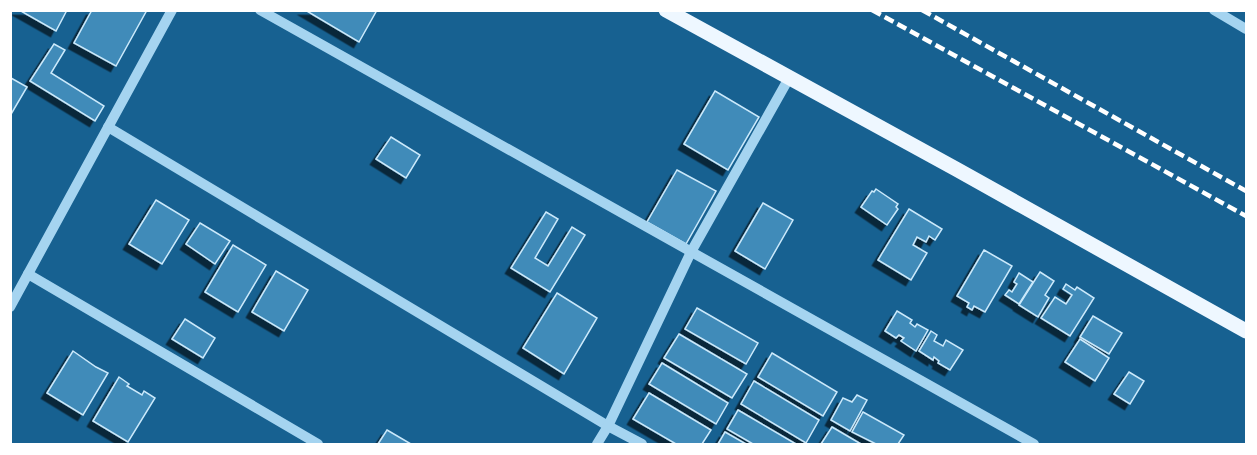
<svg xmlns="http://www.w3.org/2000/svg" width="1257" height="455" font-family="Raleway,sans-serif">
<defs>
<filter id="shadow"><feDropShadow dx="-5.5" dy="5.5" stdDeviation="0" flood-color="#0009"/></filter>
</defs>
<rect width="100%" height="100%" fill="#176191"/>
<g fill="#3f8bb9" stroke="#cbe9fb" stroke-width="1.5" filter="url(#shadow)">
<path d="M19 10H67L56 31Z"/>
<path d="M92 10H147L116 66 74 43Z"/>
<path d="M305 10H377L359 42Z"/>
<path d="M54 44 65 50 51 73 104 106 95 121 30 81Z"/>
<path d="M11 78 27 87 10 116V80Z"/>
<path d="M715 91 759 117 728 170 684 144Z"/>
<path d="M391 137 420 155 406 178 376 159Z"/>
<path d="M677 170 716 191 686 244 647 222Z"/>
<path d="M876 189 898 204 896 207 898 209 887 225 861 207 872 191 874 192Z"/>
<path d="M156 200 189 220 162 264 129 244Z"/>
<path d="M763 203 793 220 765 269 735 251Z"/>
<path d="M909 209 942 229 935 240 929 236 926 242 917 237 913 245 927 253 911 280 878 260Z"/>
<path d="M546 212 558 219 535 258 548 266 572 227 585 235 550 292 511 268Z"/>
<path d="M200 223 230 241 215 264 186 244Z"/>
<path d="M233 245 266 265 238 312 205 292Z"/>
<path d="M984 250 1012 266 985 312 974 306 972 310 967 307 969 303 957 296Z"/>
<path d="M276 271 308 290 284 331 252 312Z"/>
<path d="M1040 272 1054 281 1045 295 1049 298 1038 317 1019 305Z"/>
<path d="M1019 273 1033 282 1019 304 1005 295 1009 290 1012 292 1017 284 1014 282Z"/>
<path d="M1066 284 1075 290 1077 287 1094 298 1070 336 1041 318 1055 297 1066 304 1072 295 1063 289Z"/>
<path d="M557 293 597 318 564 374 523 348Z"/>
<path d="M697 308 758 343 746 364 685 329Z"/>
<path d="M897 311 912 320 910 323 915 327 917 324 928 330 916 351 901 341 904 338 899 335 896 338 885 331Z"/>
<path d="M1093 316 1122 333 1109 354 1080 337Z"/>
<path d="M185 319 215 338 203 358 172 339Z"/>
<path d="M931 331 937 335 934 341 943 346 946 340 963 350 950 370 938 363 939 361 934 357 933 360 919 351Z"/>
<path d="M679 334 747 374 732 398 664 358Z"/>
<path d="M1080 339 1109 358 1095 381 1065 362Z"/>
<path d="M73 351 96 367 108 373 83 415 47 393Z"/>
<path d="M772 353 837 392 823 416 758 377Z"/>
<path d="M662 363 728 403 716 424 649 384Z"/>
<path d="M1129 372 1144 381 1130 404 1114 394Z"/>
<path d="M119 377 129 384 127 386 142 395 144 391 155 398 128 442 93 421Z"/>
<path d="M754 381 819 420 806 443 741 404Z"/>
<path d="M649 393 711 430 702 444H676L633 419Z"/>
<path d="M857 395 867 400 850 431 831 420 843 398 852 402Z"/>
<path d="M738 410 796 444H753L727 429Z"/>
<path d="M863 412 904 435 898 444H876L852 432Z"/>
<path d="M832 427 861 444H821Z"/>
<path d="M387 430 411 444H378Z"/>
<path d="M725 432 746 444H718Z"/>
</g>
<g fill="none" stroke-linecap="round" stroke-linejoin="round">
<g stroke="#a5d4f0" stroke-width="10">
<path d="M260 10 1034 444"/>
<path d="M1214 10 1246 29"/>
<path d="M108 127 608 426 642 444"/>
<path d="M28 274 318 444"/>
<path d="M10 307 172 10"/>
<path d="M597 444 608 426 691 252 789 78"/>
</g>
<path stroke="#eef7ff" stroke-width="15" d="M666 10 956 169 1246 331"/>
<g stroke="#fff" stroke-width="4.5" stroke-dasharray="10 4.5" stroke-linecap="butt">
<path d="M872 10 1246 216"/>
<path d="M922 10 1246 191"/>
</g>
</g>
<rect width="1257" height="455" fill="none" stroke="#ffffff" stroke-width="24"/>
</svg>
